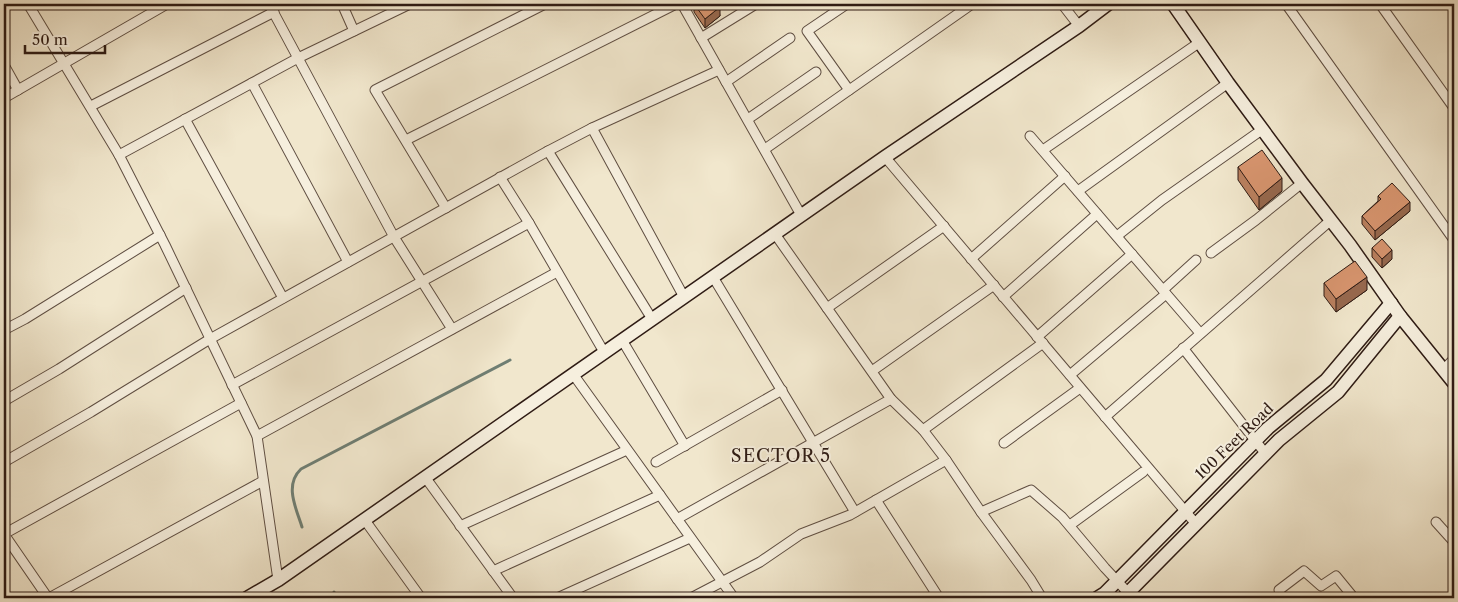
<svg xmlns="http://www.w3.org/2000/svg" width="1458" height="602" font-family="'Libre Caslon Text',serif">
<rect width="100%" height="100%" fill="#f1e7cd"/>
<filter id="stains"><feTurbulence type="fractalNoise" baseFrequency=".004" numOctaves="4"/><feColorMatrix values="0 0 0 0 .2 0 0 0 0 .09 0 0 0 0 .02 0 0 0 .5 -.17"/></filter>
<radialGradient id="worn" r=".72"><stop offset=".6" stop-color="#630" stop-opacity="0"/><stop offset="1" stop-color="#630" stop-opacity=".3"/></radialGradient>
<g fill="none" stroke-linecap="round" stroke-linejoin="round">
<g stroke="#6f7e73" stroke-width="3">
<path d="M302 527C296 508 284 485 301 469L510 360"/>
<path d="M334 592 338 598"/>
</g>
<defs>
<g id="street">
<path d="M28 4 119 155 165 245 257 436 278 580"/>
<path d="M269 4 394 237 452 329"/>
<path d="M342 4 354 31"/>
<path d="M682 4 801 215"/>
<path d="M847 4 807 31 849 90"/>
<path d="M1062 4 1079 26"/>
<path d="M1286 4 1454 240"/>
<path d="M1380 4 1454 108"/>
<path d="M701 38 756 4"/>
<path d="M4 65 18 90"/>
<path d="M726 82 790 38"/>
<path d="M252 83 348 262"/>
<path d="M4 98 167 4"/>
<path d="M91 106 274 12"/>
<path d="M185 119 283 298"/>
<path d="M748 119 816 72"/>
<path d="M592 128 684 297"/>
<path d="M1030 136 1200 333"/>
<path d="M406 140 676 4"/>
<path d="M765 149 972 4"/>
<path d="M1043 150 1200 42"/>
<path d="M548 151 652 319"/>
<path d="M119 155 298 58 410 4"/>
<path d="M885 157 1196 524"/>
<path d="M500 177 529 223 604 352"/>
<path d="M1078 191 1228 83"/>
<path d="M446 208 375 90 545 4"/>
<path d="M775 234 891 399 923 430 946 460 981 512 1031 580 1042 598"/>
<path d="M1117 236 1162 200 1263 129"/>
<path d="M1211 253 1256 220 1302 183"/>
<path d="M971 259 1065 176"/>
<path d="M713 277 855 512"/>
<path d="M1163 290 1196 260"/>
<path d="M1003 297 1097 214"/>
<path d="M827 308 944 226"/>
<path d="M4 330 25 319 160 235"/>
<path d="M1037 337 1132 254"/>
<path d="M622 340 685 446"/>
<path d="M1183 348 1265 453"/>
<path d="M1444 369 1454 359"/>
<path d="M872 371 994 285"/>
<path d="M573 374 734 598"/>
<path d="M1070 375 1166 294"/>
<path d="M232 385 529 223"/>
<path d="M4 401 59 369 186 288"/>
<path d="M1105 417 1331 220"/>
<path d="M923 430 1043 343"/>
<path d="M257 436 557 272"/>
<path d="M1004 443 1080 388"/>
<path d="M4 462 91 412 210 339 548 151 592 128 719 70"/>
<path d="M656 462 782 390"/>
<path d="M425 477 513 598"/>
<path d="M876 500 939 598"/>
<path d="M981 512 1031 490 1062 517 1105 568 1133 598"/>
<path d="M364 519 421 598"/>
<path d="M677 519 891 399"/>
<path d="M1436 522 1454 542"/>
<path d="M1070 525 1143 472"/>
<path d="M460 526 627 450"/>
<path d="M4 534 241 403"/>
<path d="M4 534 48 598"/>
<path d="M493 571 660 495"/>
<path d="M1279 590 1304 571 1321 586 1336 576 1354 598"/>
<path d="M49 598 263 481"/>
<path d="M557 598 690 538"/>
<path d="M691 598 760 562 801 534 850 515 946 460"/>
</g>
<g id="secondary">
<path d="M1173 4 1228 83 1302 183 1350 245 1400 316 1454 383"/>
<path d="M247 598 278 580 885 157 1079 26 1108 4"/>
<path d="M1097 598 1105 593 1268 428 1326 380 1391 303"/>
<path d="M1123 598 1279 440 1338 392 1400 316"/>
</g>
</defs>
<use href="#street" stroke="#5f4e42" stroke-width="11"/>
<use href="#secondary" stroke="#2e1b14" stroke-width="15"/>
<use href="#street" stroke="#f6efde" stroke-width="9"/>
<use href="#secondary" stroke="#f6efde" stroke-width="12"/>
</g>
<g fill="#ba805f" stroke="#2e1b14">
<path d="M694 4H718L720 16 705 28 694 12Z"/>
<path d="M1238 167 1282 191 1259 210 1238 180Z"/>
<path d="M1378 196 1410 211 1375 240 1362 224V216L1378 201Z"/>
<path d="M1372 248 1392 259 1382 268 1372 257Z"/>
<path d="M1324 283 1367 290 1336 312 1324 296Z"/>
</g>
<g fill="#97684e" stroke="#2e1b14">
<path d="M733 4H741L733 8Z"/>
<path d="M720 7V16L705 28V19Z"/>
<path d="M1282 178V191L1259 210V197Z"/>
<path d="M1410 202V211L1375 240V231Z"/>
<path d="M1392 250V259L1382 268V259Z"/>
<path d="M1367 277V290L1336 312V299Z"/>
</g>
<g fill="#d8956f" stroke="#2e1b14">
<path d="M694 4H718L720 7 705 19Z"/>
<path d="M1262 150 1282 178 1259 197 1238 167Z"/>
<path d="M1392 183 1410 202 1375 231 1362 216 1381 199 1378 196Z"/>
<path d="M1382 239 1392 250 1382 259 1372 248Z"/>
<path d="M1355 261 1367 277 1336 299 1324 283Z"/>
</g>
<g text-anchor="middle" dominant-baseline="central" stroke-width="4" stroke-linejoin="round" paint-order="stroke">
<g font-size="15" fill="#2e1b14" stroke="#f6efde">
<text transform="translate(1234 441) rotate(-44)">100 Feet Road</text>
</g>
<g font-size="18" letter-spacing="1" fill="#2e1b14" stroke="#f6efde">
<text x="781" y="456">SECTOR 5</text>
</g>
</g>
<rect width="1458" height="602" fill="none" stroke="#f1e7cd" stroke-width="20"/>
<rect x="5" y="5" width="1448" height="592" fill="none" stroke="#2e1b14" stroke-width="2.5"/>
<rect x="10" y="10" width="1438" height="582" fill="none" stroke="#2e1b14"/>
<path d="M25 45v8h80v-8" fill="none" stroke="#2e1b14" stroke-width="2.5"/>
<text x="32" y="45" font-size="15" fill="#2e1b14" stroke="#f6efde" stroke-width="4" paint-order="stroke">50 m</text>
<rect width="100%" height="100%" filter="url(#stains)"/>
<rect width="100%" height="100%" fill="url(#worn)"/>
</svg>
